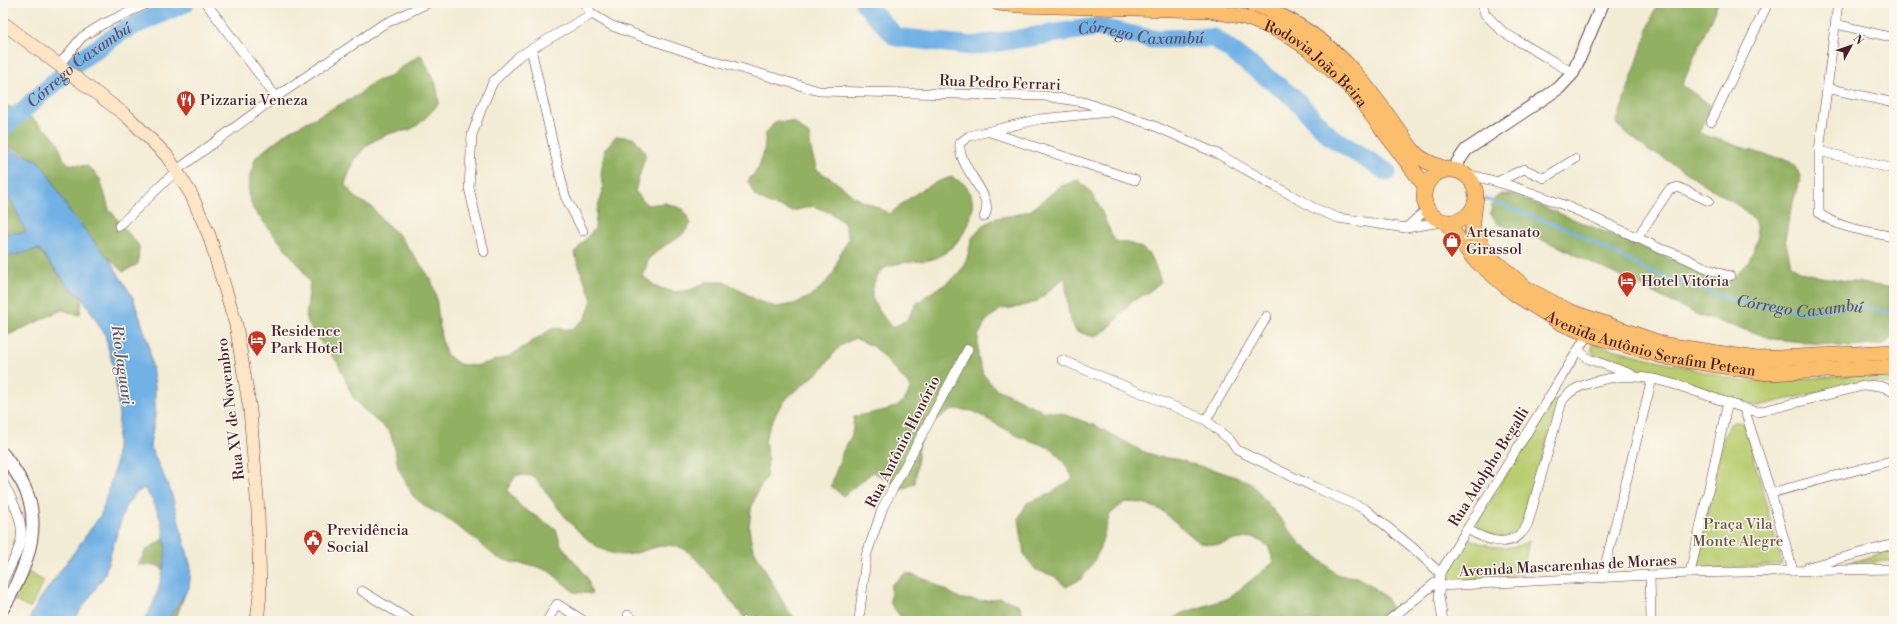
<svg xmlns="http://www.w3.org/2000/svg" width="1897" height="624" font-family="'Libre Bodoni',serif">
<rect width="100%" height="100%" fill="#fbf7ec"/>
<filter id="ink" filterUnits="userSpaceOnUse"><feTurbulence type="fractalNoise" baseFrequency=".025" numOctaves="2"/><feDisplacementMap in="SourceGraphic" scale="8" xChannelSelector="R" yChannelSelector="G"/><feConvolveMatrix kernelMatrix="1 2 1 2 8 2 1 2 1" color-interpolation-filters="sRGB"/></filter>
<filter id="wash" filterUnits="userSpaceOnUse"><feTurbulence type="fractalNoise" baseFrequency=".012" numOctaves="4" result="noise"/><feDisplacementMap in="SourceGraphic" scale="16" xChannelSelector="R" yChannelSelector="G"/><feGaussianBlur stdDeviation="0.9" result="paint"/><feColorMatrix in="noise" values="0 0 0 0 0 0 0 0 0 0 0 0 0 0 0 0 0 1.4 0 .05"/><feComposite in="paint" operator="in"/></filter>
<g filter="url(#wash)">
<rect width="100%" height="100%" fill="#f3ecd5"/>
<g fill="#b9cc70" stroke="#82764e">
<path d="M1592 344 1741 381H1764L1894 373V387C1885 382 1874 382 1863 382L1758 406 1746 403 1692 383 1635 369 1595 355 1592 352Z"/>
<path d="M1551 399 1559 400 1521 528C1501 543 1494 536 1475 526Z"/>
<path d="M1735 422H1740L1745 425 1782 564 1695 570 1723 439 1730 424Z"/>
<path d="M1465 537C1486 546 1508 553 1529 541L1521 579 1456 583 1448 578 1449 571Z"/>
<path d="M1892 551 1894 561 1848 563Z"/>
<path d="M28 572 44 581 30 609 14 600Z"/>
</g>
<g fill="#92b062" stroke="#6e6846">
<path d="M1657 3H1718L1682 85 1710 105 1699 133 1768 156 1788 160 1793 163 1801 177 1791 208 1785 239 1791 265 1799 271 1821 277 1894 288V336L1884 344 1850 347 1774 339 1698 315 1558 246 1498 224 1490 213 1494 199 1501 194 1514 195 1720 279 1734 277 1748 263 1758 240 1755 221 1739 206 1659 155 1650 152 1616 124Z"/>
<path d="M421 55 436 84 439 103C431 112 423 122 413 128 407 132 398 131 392 133 363 142 354 157 345 184L357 199 372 207 384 222 399 235 431 279 436 296 441 337 446 354 459 364 476 366 510 356 553 328 571 330 586 318 592 300 574 253 595 228 597 210 603 192 601 174 605 149 616 136 634 138 646 153 635 191 647 205 666 203 683 209 691 224 681 236 664 246 649 258 643 276 655 286 673 292 691 290 706 282H726L758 301 776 307 794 304 809 297 824 285 834 272 840 254 849 239 844 223 831 213 813 206 792 211 770 204 755 196 748 181 758 169 764 151 766 133 776 121 794 122 809 135 812 154 817 170 832 179 857 199 875 206 890 214C910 197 925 185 951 177 955 179 963 182 966 186 984 209 961 246 938 257 929 262 913 261 902 263 897 264 889 265 885 268 876 274 869 291 873 300 878 311 885 319 892 328L907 320 915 305 930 293 944 285 959 273 967 258 972 238 982 226 996 218 1015 215 1031 210 1061 186 1078 180C1102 200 1101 216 1115 241 1147 245 1151 252 1161 282L1146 294 1131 302 1108 329 1094 337 1076 331 1069 316 1065 277 1036 302 1019 307 1001 309 986 321 978 336V357L983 374 995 388 1043 411 1061 413 1096 426 1142 451 1159 457 1177 459 1195 465 1215 470 1250 482 1301 544 1338 575 1356 577 1371 585 1386 598 1394 613 1393 621H1171L1180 614 1229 598 1274 562 1268 546 1254 537 1235 540 1219 545 1200 543 1161 510 1143 503 1125 502 1110 514 1099 551 1091 566 1081 579 1066 587 1054 576 1036 570 1024 555 1019 518 1027 503C1045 497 1058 490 1073 478L1065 464 1053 449 1018 436 973 411 954 409 940 417 925 429 919 447 915 483 901 490 888 480 873 472 843 496 831 486 843 451 852 435 854 417C867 413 895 411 904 401 907 397 909 391 911 387L874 347 855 338 840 346 820 371 790 395 779 408 771 423 765 440 768 459 766 477 757 492 751 509 749 528 752 546 785 606 797 621H747C735 607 696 553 682 548 664 541 650 550 632 554 592 563 555 503 534 476L516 475 507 490 521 507 556 529 561 545 587 577 592 594 574 592 549 571 532 565 514 563 496 557 471 536 441 515 426 507 413 496 398 467 395 449 390 432 365 411 353 397 338 363 314 334 306 319 310 283 302 269 253 209 248 193 250 175 256 157 286 133 358 95 373 82 389 77 404 65Z"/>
<path d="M7 106 23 111 52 135 58 142 63 158 69 164 87 166 94 172 100 179 109 209 139 246 138 264 123 272C104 254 85 233 70 212 49 182 45 154 3 146V107Z"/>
<path d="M3 194 12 202 29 238 69 287 82 297 80 315 62 310 6 336 3 332Z"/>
<path d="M177 530 187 588 175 621H163L170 576 157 565H138L146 550Z"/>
<path d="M906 573 928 580 961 599 983 601 1001 598 1019 605 1026 621H904L890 603 891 585Z"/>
</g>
<path fill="#71b1e5" stroke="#5e6888" d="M3 147 37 160 49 175 70 212 109 259 133 298 148 342 155 386V416L150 446 171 492 191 568 189 588 167 621H143C156 606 168 562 165 542 163 523 156 503 144 488L136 493 125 507 104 576 73 621H28L40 599 101 515 116 464 119 416 115 374 105 335 82 297 69 287 39 249 3 258V234L26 232 12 202 3 194Z"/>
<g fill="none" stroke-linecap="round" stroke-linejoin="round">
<path stroke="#71b1e5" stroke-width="3" id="s1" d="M1485 199 1570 230 1648 271 1732 300 1804 312 1851 306 1894 313"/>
<g stroke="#71b1e5" stroke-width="19">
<path id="s2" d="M864 3 896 37 972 46 1097 27 1150 39 1214 38 1293 97 1331 137 1387 172"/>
<path id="s3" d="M3 128 80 60 124 30 185 3"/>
</g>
</g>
</g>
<g filter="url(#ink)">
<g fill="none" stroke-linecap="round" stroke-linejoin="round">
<defs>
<g id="minor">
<path d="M206 3 276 97"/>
<path d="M584 3 592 14 612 26 637 35 696 55 819 91 1045 96 1083 102 1150 124 1220 155 1314 208 1338 218 1406 228 1441 222"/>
<path d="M1482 3 1485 14 1503 32 1573 73"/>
<path d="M1838 3 1819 151V213C1836 228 1872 232 1894 237"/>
<path d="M1836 24 1894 38"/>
<path d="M531 49 565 196 583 231"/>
<path d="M59 65 82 37 103 24 149 3"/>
<path d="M1827 88 1894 103"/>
<path d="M1711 122 1768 3"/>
<path d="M990 132 1135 180"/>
<path d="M1819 151 1894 169"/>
<path d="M1465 174C1533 188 1598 219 1661 249 1685 255 1705 271 1730 276"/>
<path d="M1499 181 1524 169 1544 178 1575 159"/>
<path d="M984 217C997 196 957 169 960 143L969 136 1040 119 1110 112"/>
<path d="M119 226 177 170 276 97 382 25 428 3"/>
<path d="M1406 228 1427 209"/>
<path d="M1637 238 1669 190 1678 187 1709 201"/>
<path d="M484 252 469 188 472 135 482 107 493 82 519 56 592 14"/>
<path d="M1578 350 1589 359 1631 374"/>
<path d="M1062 360 1206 420 1230 440 1237 450 1314 487 1365 509 1412 547 1440 573"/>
<path d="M1744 408 1771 493 1793 571"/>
<path d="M1206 420 1267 316"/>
<path d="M3 483C10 494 20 515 21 528 24 545 10 566 3 581"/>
<path d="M1771 493 1894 460"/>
<path d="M1467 529C1489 542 1515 551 1528 523L1562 401C1570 390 1580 386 1593 382 1652 363 1703 399 1758 412L1863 386C1876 385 1884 385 1894 393"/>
<path d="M1808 567 1894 544"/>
<path d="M1690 573 1728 402"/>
<path d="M1650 575 1651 621"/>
<path d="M1602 578 1652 379"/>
<path d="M1439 586 1690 573 1894 569"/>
<path d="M362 591 411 621"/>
<path d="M628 615 635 621"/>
<path d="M547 621 557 604 584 621"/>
<path d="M745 621H753"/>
<path d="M859 621 866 556 883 507 968 349"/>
<path d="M1388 621 1439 580"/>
<path d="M1443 621 1439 596 1440 573 1588 334"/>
</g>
<g id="tertiary">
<path d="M1453 169 1466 150 1559 88 1573 73 1603 3"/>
<path d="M3 454C11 465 21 478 26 491 43 530 24 574 3 608"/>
</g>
<path id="secondary" d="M3 23 128 117 167 156 191 194 209 235 236 325 250 410 258 511 260 594 257 621"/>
<g id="primary">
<path id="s4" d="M998 3 1017 5 1209 10 1248 18 1283 32 1309 49 1353 90 1425 186"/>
<path d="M1252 3C1291 18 1326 40 1354 72 1370 90 1384 110 1398 130 1404 137 1409 147 1416 154 1424 162 1435 165 1446 169"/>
<circle cx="1450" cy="196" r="26"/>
<path d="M1475 203 1472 231 1491 258 1527 289 1569 311 1666 345 1757 359 1894 352"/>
<path id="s5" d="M1446 222 1474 259 1515 294 1561 323 1588 334 1666 357 1768 373 1894 367"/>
</g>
</defs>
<use href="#minor" stroke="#633e44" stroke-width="10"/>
<use href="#tertiary" stroke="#633e44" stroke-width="14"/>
<use href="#secondary" stroke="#633e44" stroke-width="14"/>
<use href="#primary" stroke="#633e44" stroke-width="16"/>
<use href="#minor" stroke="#fff" stroke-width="9"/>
<use href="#tertiary" stroke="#fff" stroke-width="12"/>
<use href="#secondary" stroke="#fde5c5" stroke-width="13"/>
<use href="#primary" stroke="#fabe6d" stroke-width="15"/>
</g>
</g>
<defs>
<symbol id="restaurant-pin" viewBox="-11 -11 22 30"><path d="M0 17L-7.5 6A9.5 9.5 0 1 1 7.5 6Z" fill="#c8321e" stroke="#fbf7ec"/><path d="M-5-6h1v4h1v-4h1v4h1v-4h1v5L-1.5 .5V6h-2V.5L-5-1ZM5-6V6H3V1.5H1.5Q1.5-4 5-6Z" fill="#fff"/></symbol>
<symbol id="shop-pin" viewBox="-11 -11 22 30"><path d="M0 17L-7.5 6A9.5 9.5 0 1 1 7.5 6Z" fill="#c8321e" stroke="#fbf7ec"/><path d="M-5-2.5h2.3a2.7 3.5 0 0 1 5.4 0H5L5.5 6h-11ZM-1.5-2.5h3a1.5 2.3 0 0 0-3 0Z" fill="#fff"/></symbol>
<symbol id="hotel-pin" viewBox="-11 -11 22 30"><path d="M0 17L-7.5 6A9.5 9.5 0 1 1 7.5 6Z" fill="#c8321e" stroke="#fbf7ec"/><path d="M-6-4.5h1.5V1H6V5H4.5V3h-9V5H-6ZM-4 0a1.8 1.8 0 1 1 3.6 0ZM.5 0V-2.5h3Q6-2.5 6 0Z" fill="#fff"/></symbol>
<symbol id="civic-pin" viewBox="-11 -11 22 30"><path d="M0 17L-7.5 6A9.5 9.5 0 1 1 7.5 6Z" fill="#c8321e" stroke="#fbf7ec"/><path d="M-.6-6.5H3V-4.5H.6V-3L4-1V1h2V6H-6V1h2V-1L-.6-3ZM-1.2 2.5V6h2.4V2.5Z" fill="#fff"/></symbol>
</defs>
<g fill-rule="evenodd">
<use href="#restaurant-pin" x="175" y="89" width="22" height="30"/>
<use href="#shop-pin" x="1441" y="230" width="22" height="30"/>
<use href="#hotel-pin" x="1616" y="270" width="22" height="30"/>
<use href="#hotel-pin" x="246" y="329" width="22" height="30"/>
<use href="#civic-pin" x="302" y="528" width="22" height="30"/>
</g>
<g text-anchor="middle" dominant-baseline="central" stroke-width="3" stroke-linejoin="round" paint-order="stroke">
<g font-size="15" fill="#4a1f2b" stroke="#fbf7ec">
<text stroke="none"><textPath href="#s4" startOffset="334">Rodovia João Beira</textPath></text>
<text transform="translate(1000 83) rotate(2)">Rua Pedro Ferrari</text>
<text stroke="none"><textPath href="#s5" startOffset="247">Avenida Antônio Serafim Petean</textPath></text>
<text transform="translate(231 409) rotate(-97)">Rua XV de Novembro</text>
<text transform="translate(903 442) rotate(-63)">Rua Antônio Honório</text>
<text transform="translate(1489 467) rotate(-58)">Rua Adolpho Begalli</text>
<text transform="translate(1568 566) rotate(-3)">Avenida Mascarenhas de Moraes</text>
</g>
<g font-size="15" fill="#4a1f2b" stroke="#fbf7ec" text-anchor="start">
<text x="200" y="100">Pizzaria Veneza</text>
<text x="1466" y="232">Artesanato<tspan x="1466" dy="17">Girassol</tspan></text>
<text x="1641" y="281">Hotel Vitória</text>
<text x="271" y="331">Residence<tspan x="271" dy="17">Park Hotel</tspan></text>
<text x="327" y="530">Previdência<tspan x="327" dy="17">Social</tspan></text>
</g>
<g font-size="15" fill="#6b5340" stroke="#fbf7ec">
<text x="1738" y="524">Praça Vila<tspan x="1738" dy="17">Monte Alegre</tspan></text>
</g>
<g font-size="16" font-style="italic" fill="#58526c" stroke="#fbf7ec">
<text stroke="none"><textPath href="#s2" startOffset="294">Córrego Caxambú</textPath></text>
<text stroke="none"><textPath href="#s3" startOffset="99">Córrego Caxambú</textPath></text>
<text stroke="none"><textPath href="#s1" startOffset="336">Córrego Caxambú</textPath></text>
<text transform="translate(122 365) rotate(82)">Rio Jaguari</text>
</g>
</g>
<rect width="1897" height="624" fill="none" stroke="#fbf7ec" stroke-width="16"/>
<g transform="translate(1851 46) rotate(50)" stroke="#fbf7ec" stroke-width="3" paint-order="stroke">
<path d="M0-3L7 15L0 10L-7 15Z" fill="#4a1f2b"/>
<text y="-6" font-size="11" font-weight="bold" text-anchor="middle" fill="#4a1f2b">N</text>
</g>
</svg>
